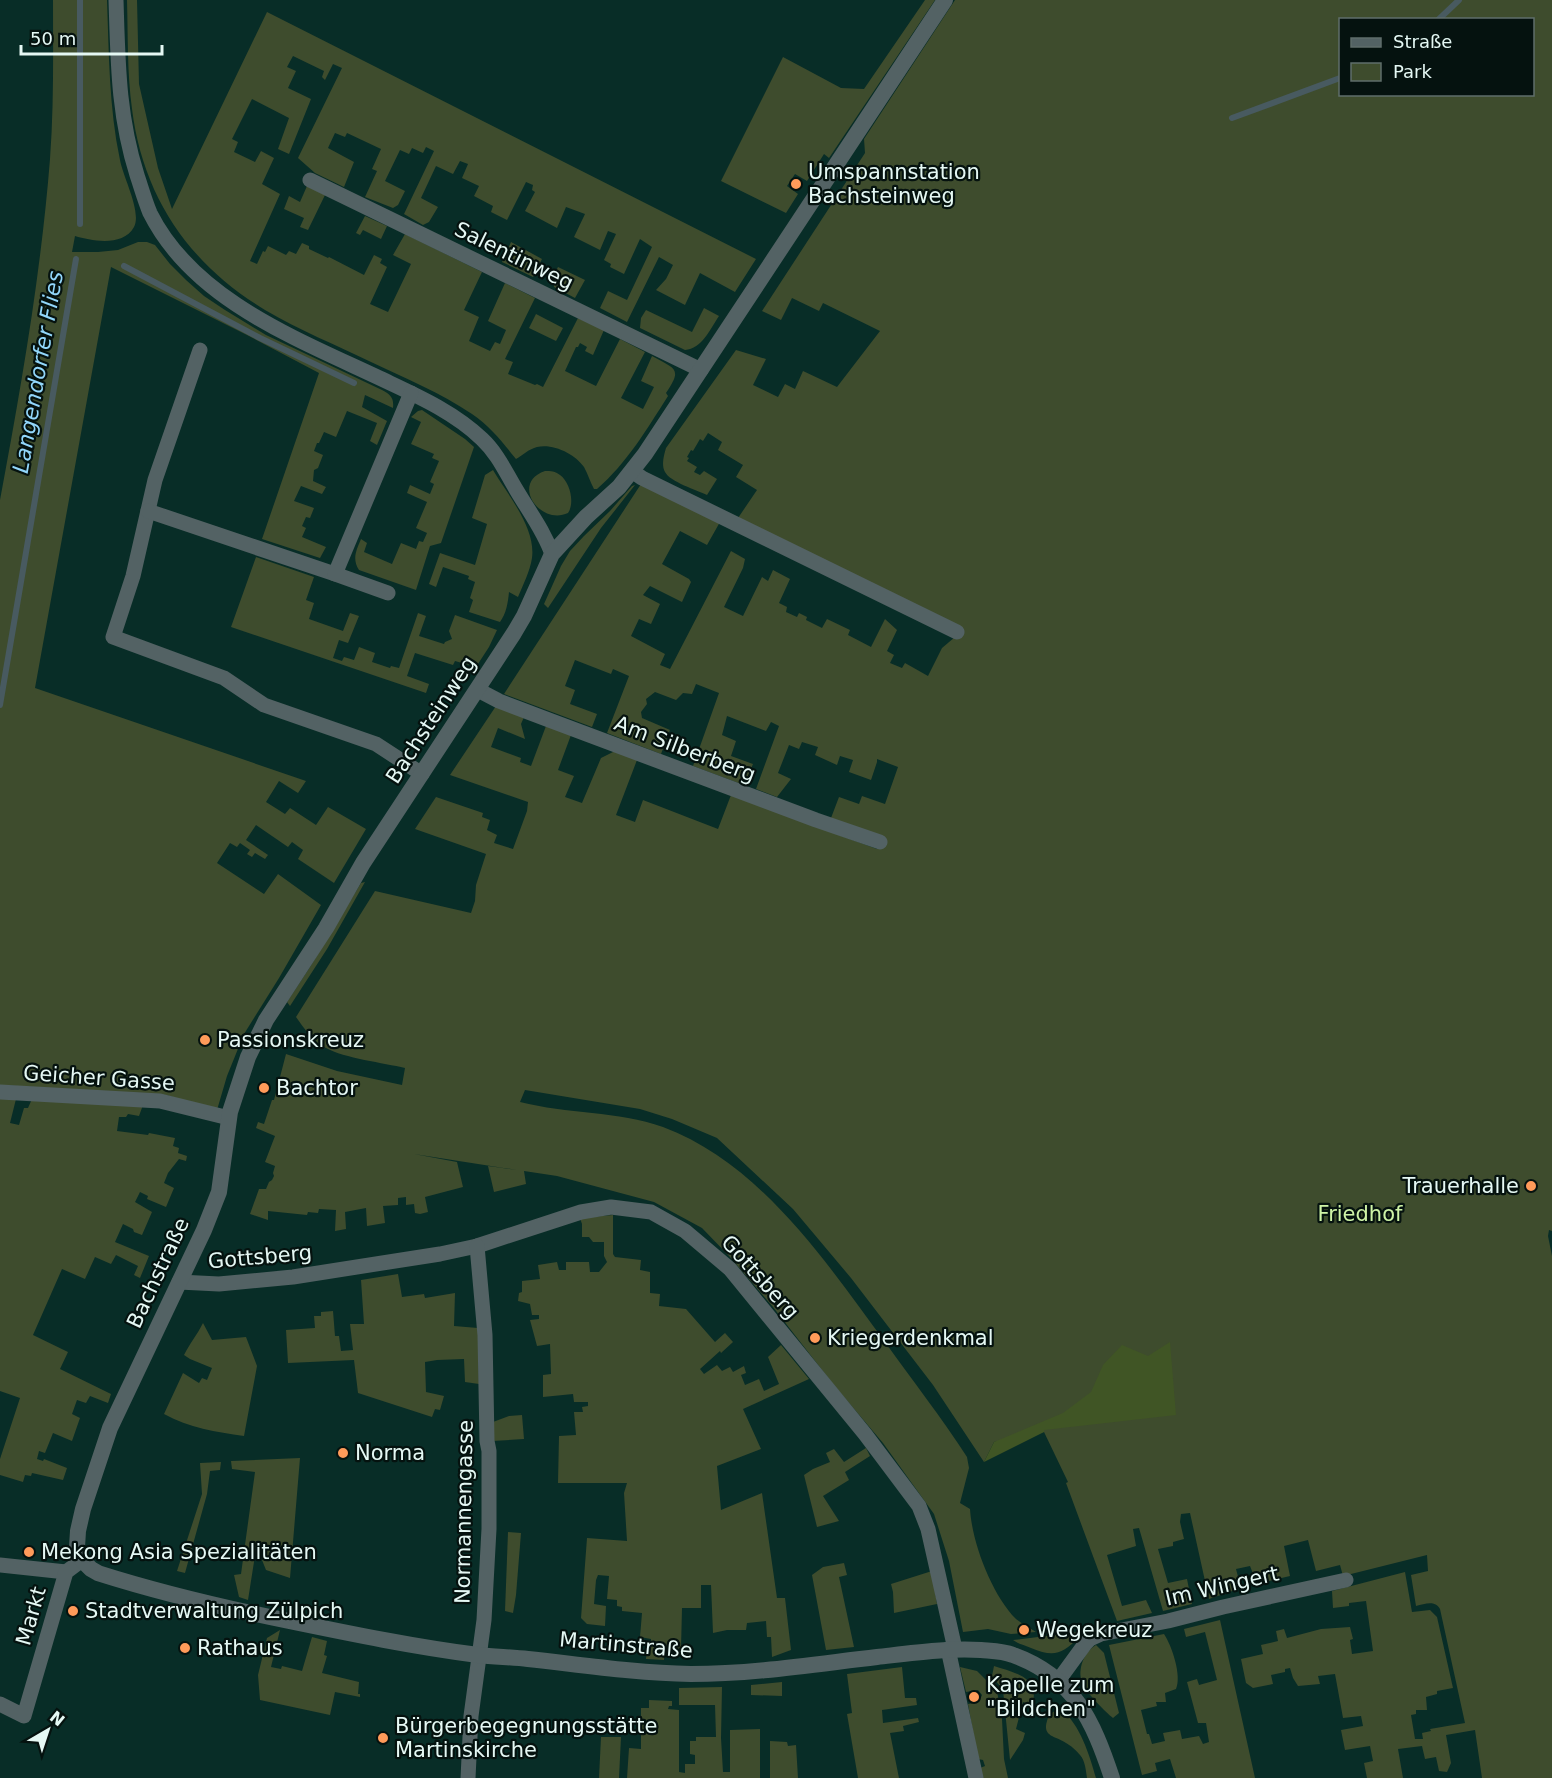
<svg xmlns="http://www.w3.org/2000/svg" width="1552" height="1778" font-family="'DejaVu Sans',sans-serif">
<rect width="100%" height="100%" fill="#082d27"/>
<g fill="#3e4c2d" fill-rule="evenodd">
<path d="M53 0H107C109 54 109 108 120 160 123 177 142 212 134 227 123 247 92 241 75 236L72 252H98L118 250 138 242H147L155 245 170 264 186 280 204 296 225 310 266 335 382 390C391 395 394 398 393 408L365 395 362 407 387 421 377 445 370 441 377 423 347 411 336 437 324 432 319 443H317L314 451 323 455 318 468 314 470 313 481 326 487 322 494 301 486 294 501 314 508 310 518 306 517 302 526 306 528 302 537 326 547 320 558 262 539 319 373 247 335 111 267 35 688 306 781 298 793 279 781 266 802 285 814 290 808 316 825 328 807 366 829 334 883 298 859 303 850 292 842 288 847 256 825 246 840 268 855 265 859 255 853 252 857 247 854 250 850 240 843 237 847 230 843 217 863 264 894 278 874 321 905 279 978 244 1034 227 1076 217 1110 166 1095 0 1085V500C21 388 41 273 50 159 54 106 53 53 53 0Z"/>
<path d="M127 0H137L139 84 158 168 172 209 267 12 756 259 735 292 700 273 685 305 656 290 666 279 673 265 659 257 627 322 600 308 608 291 627 300 652 247 640 239 624 274 610 267 611 264 604 260 616 234 608 231 600 250 574 237 585 214 566 207 557 228 525 211 535 192 532 190 533 185 526 182 507 220 491 212 493 206 474 196 479 186 462 178 468 164 460 161 453 174 436 166 421 198 438 207 429 222 423 225 404 214 434 151 426 147 423 153 412 148 409 154 400 150 385 181 405 191 398 205 393 208 365 197 377 171 372 169 381 149 347 133 345 137 335 133 328 148 354 162 344 187 315 173 298 158 342 68 333 64 325 80 322 77 324 71 293 56 287 67 296 71 288 88 311 99 289 154 278 149 289 118 252 99 232 139 238 142 234 152 255 162 261 151 274 158 262 184 280 194 250 261 257 264 263 251 265 252 268 246 286 255 289 251 296 254 302 243 309 246V249L328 258 329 257 364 275 374 255 382 259 380 263 387 267 370 304 388 312 411 264 393 255 405 234 482 272 464 310 479 317 469 341 490 351 495 342 500 344 506 330 488 321 505 283 535 298 505 359 513 362 508 374 535 385 537 384 543 387 578 318 604 330 593 355 585 351 587 347 580 343 578 347H576L565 371 596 386 620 339 645 352 621 398 643 409 654 387 641 381 652 356C675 369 683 368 666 393L668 396C647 429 627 463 597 489H594C590 482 588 474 584 467 575 454 553 443 537 447 529 449 523 455 516 459 503 443 490 426 472 414 441 393 405 378 371 362 336 345 299 330 265 310 189 264 143 197 132 109 127 73 128 36 127 0Z"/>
<path d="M925 0H935L829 158 824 154 807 181 795 174 787 186 798 194 786 213 721 181 783 57 841 88 864 89Z"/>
<path d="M955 0H1552V1231L1549 1230 1548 1236 1552 1256V1778H1482L1475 1730 1446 1735 1451 1763 1447 1772 1439 1771 1436 1757 1425 1759 1422 1746 1398 1749 1403 1778H1367L1364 1763 1373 1761 1370 1746 1345 1750 1341 1730 1363 1726 1361 1716 1343 1718 1335 1674 1318 1676 1320 1684 1298 1686 1293 1678 1290 1668 1285 1669V1672L1271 1675 1273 1684 1253 1688 1246 1683 1241 1659 1263 1654 1261 1645 1278 1641 1276 1631 1284 1629 1287 1638 1321 1629 1350 1627 1353 1639 1350 1640 1352 1654 1373 1651 1366 1601 1349 1603V1606L1333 1608 1332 1591 1405 1572 1412 1612 1430 1610 1437 1617 1453 1688 1437 1691V1694L1426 1697 1427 1710H1416V1714L1411 1715 1415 1739H1423L1422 1733 1431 1731 1430 1729 1465 1723 1440 1609C1435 1600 1425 1604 1416 1606L1411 1575 1428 1571 1427 1555 1343 1576 1340 1565 1316 1571 1308 1540 1284 1546 1290 1576 1257 1584 1250 1566 1236 1569 1241 1588 1209 1599 1190 1513 1181 1514 1180 1522 1184 1539 1173 1542V1546L1158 1549 1168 1583 1187 1579 1192 1604 1163 1611 1139 1528 1133 1529 1136 1546 1107 1555 1122 1606 1146 1600 1152 1613 1117 1621 1066 1483 1068 1482 1044 1432 994 1442 984 1462 933 1385 851 1278 793 1209 717 1138 672 1119 640 1109 525 1090 520 1102C567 1114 618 1111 663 1127 760 1163 826 1262 885 1342 912 1380 942 1418 967 1457L969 1468 960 1503 970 1509C972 1543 992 1595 1016 1619 1022 1624 1030 1628 1036 1632L1011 1634 988 1629 963 1632 949 1561 934 1514 883 1443 833 1384 773 1307 730 1257 702 1228 654 1202 557 1176 524 1171 526 1184 494 1192 488 1166 517 1170 414 1154 457 1162 463 1187 425 1197 428 1212 420 1214 415 1213 414 1204 406 1205V1197L398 1198V1205L383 1206 385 1223 367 1226 366 1208 345 1212 346 1229 335 1231 336 1210 319 1209 318 1213 308 1212 307 1215 268 1211V1220L250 1214 259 1189H266L269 1182 272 1180 274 1176 273 1173 275 1166 265 1162 275 1136 256 1128 258 1122 264 1124 272 1100H274L286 1054 337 1071 402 1085 405 1068C384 1063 344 1058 326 1048 313 1042 304 1028 296 1017L375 891 471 913 475 901 476 885 486 854 415 829 436 797 483 813 482 817 490 820 487 830 497 835 494 843 513 849 527 811 528 802 450 775 496 706 524 717 521 724 525 739 498 728 491 747 521 758 520 762 531 766 546 726 571 735 558 770 574 776 565 797 582 803 601 758 615 751 637 760 616 815 635 822 643 800 718 829 731 795 877 849 880 842 831 818 839 797 859 804 862 796 885 804 898 767 877 759V762L871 780 849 772 853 760 840 756 837 765 815 755 818 747 802 742 799 749 789 745 778 773 791 779 777 797 756 789 779 726 771 722 766 731 727 716 722 735 736 741 731 756 753 764 746 781 741 784 693 766 719 693 696 684 692 694 683 693 676 700 655 692 646 699 647 704 641 712 642 718 670 730 661 754 607 733 629 676 613 669 611 674 575 660 565 686 575 690 570 704 597 714 592 727 504 694 641 484 720 522 707 545 680 531 662 564 689 579 691 582 682 602 650 586 643 595 660 604 651 624 639 619 631 636 665 654 660 665 670 669 731 551 745 559 743 568 724 607 743 616 762 577 768 581 773 570 790 579 779 603 787 607 786 612 797 617 799 613 807 617 806 620 822 628 827 619 850 630 848 635 871 647 885 619 897 630 887 651 894 655 890 663 902 668 905 663 928 676 942 648 955 637 738 518 757 490 736 477 743 465 718 450 722 442 708 433 703 441 700 439 693 451 691 450 687 457 689 458 687 461 697 467 694 472 700 475 704 471 717 479 707 495C697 490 670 482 665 472 661 465 664 455 666 448L736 350 766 359 753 385 778 397 785 384 795 389 803 371 837 387 880 331 823 303 819 311 792 298 781 320 762 311 865 153 864 139ZM1340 20H1532V94H1340Z"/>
<path d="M307 186 325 195 308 230 300 227 304 218 284 209 289 196 300 202Z"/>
<path d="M365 216 387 226 381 239 363 230 360 235 356 233Z"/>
<path d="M511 242 542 259 533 277 502 262Z"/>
<path d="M558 267 585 280 575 298 554 287 553 277Z"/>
<path d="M704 308 719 316C710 329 702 349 685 350L640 328 641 318 646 310 692 332Z"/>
<path d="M536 314 563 328 556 341 529 328Z"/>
<path d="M422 410 465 439 474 447 441 543 430 546 416 590 359 570C352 559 356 551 361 539L367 543 364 552 392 564 401 543 416 549 419 541 423 542 427 533 416 528 427 502 407 493 410 485 430 494 434 484 430 482 439 461 432 458 434 454 411 444 421 422 411 417 418 411Z"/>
<path d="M493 470C508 495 536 528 532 558 530 571 523 585 518 597L509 592C508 603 506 614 500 622L469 612 473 600 470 598 475 582 468 579 469 576 443 567 436 587 429 584 440 553 475 565 487 524 472 518 485 475Z"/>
<path d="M545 471C551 471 555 471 560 475 570 482 575 503 568 513 540 526 510 483 545 471Z"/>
<path d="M635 485 601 528 548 608 544 604 561 566 570 551 584 536 610 511 632 486Z"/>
<path d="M256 557 314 577 306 600 314 603 309 619 343 631 350 613 359 616 348 643 339 640 333 658 342 661 344 657 354 660 359 647 375 653 372 662 390 668 391 666 399 668 418 613 426 616 419 636 444 644 445 642 452 639 449 631 455 615 497 630 489 647 476 667 455 661 453 665 415 653 407 676 429 684 426 693 231 627Z"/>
<path d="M365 882 327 949 290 1006 287 1002 310 967 361 883Z"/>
<path d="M0 1098 16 1099 10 1123 19 1125 24 1108H28L32 1099 143 1105 139 1116 128 1114 126 1117H119L117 1131 148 1135 149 1133 175 1138 173 1146 179 1148 178 1153 187 1156 186 1161 179 1159 168 1173 164 1183 174 1188 166 1207 147 1199 148 1196 140 1192 135 1202 152 1212 142 1235 134 1232 133 1229 123 1224 115 1242 149 1256 140 1278 134 1275 138 1266 116 1255 111 1264 95 1257 85 1279 62 1269 33 1335 68 1352 60 1369 111 1394 108 1403 90 1396 86 1403 77 1400 72 1414 80 1418 72 1441 53 1433 45 1453 39 1451 37 1459 43 1461 44 1459 67 1468 63 1480 32 1473 31 1476 25 1475 23 1482 0 1475V1459L20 1398 0 1391Z"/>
<path d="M613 1215V1254L615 1257 641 1260 640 1270 650 1272V1293L660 1294 659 1306 686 1309 715 1342 725 1333 733 1342 721 1353 720 1351 700 1369 704 1374 717 1365 722 1371 730 1367 733 1372 744 1366 746 1373 741 1375 745 1385 759 1379 764 1391 779 1384 768 1357 781 1345 809 1379 743 1409 761 1449 717 1466 721 1510 762 1493 777 1598H785L791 1650 772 1657 771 1637H767L766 1621 747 1623 746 1630H727L713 1633 711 1585H701V1608H682L681 1649 665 1647 664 1660 646 1659 647 1644 651 1645V1639L640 1637 642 1613 622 1611V1607L617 1606V1600L607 1599 609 1576 598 1575 596 1580 594 1604 606 1606 605 1626 587 1624 581 1618 587 1538 627 1541 624 1493 627 1483H558L559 1436 576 1435 574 1412H583L582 1407 588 1406V1402H574L573 1394 543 1397V1375L551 1374 550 1344 537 1346 530 1320 539 1319V1315H532L530 1304 518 1301 519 1293 522 1292V1281L540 1279 538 1265 557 1262 559 1270H566V1262H589L590 1272H599L607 1262 604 1256V1242H593L589 1237H582V1224L580 1218Z"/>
<path d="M398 1274 402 1297 424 1294 425 1298 455 1293 454 1326 478 1328 479 1384 465 1382 464 1359 437 1360 425 1362 426 1392 444 1396 440 1410 435 1409 432 1417 358 1393 354 1360 288 1363 286 1330 315 1328 314 1316H321V1312L333 1311 335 1336H339L341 1351 353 1350 350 1324H364L361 1280Z"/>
<path d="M203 1323 212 1340 246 1337 257 1366 244 1436C216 1432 189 1428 164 1414L183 1373 199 1383 202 1378 207 1380 212 1368 190 1359 184 1355C190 1343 197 1335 203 1323Z"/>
<path d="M522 1415 524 1439 492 1441 493 1422 509 1416Z"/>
<path d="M866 1448 870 1456 845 1472 849 1480 823 1496 839 1521 817 1527 804 1475 813 1469 830 1462 826 1453 834 1449 844 1462Z"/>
<path d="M300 1458 290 1578 266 1570 262 1560 265 1544 257 1543 248 1600 239 1597 234 1575 241 1574 255 1472 232 1469 231 1461Z"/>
<path d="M221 1462 220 1470 210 1471 207 1494 185 1573 177 1571 202 1494 200 1463Z"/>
<path d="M508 1532 521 1533 516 1595 513 1613 505 1611Z"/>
<path d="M844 1563 847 1575 839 1577 854 1647 826 1650 812 1575 823 1567Z"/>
<path d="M932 1571 937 1604 894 1613 893 1592 891 1584Z"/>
<path d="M1220 1620 1255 1778H1176L1170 1759 1155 1763 1157 1771 1142 1775 1109 1645 1164 1634C1172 1646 1182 1676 1176 1689L1165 1693 1166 1702H1156L1157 1706 1141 1710 1147 1734H1149L1152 1744 1165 1741 1163 1733 1180 1730 1182 1739 1199 1736 1203 1744 1209 1742 1206 1723H1198L1187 1682 1197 1679 1199 1685 1217 1680 1205 1632 1186 1637 1184 1629Z"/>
<path d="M280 1630 271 1667 281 1669 282 1666 302 1671 312 1637 327 1641 324 1655 327 1656 322 1673 359 1682 358 1694H360V1697L335 1692 330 1715 260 1700 258 1675 267 1638Z"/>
<path d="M1078 1632 1079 1637C1062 1655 1053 1657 1031 1648 1025 1645 1018 1644 1013 1640Z"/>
<path d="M1096 1645 1104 1653 1119 1713 1113 1718C1106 1713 1085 1691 1082 1683 1077 1669 1084 1652 1096 1645Z"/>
<path d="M994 1666C1015 1673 1041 1677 1032 1706L1023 1702 1016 1729 1025 1733 1023 1740 1010 1760 1003 1690 992 1676Z"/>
<path d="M902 1667 905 1698H916L917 1705 882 1710 883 1723 918 1718 919 1722 903 1726 904 1731 890 1733 899 1778H858L847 1714 852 1713 847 1674Z"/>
<path d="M960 1667 977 1671 997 1691 1002 1719 1004 1759 1008 1778H982L980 1768 985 1766 983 1760 978 1759 968 1704 979 1702 982 1695 978 1690 966 1692Z"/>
<path d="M782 1682V1696L751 1695V1685Z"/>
<path d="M722 1687 721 1738 723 1772H730V1730L760 1729V1778H627L629 1748 641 1749V1708H649V1700L672 1701V1706H669L668 1709 679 1710V1772L685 1773V1764H695V1755L690 1754V1741H696V1737H716L715 1705H679V1688Z"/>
<path d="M1061 1710C1080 1723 1090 1757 1096 1778H1087C1086 1771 1085 1760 1080 1755 1077 1751 1070 1745 1066 1743 1056 1736 1042 1737 1047 1721 1049 1713 1053 1711 1061 1710Z"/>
<path d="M601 1737H621L619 1778H599Z"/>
<path d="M770 1741 787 1742 788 1746 796 1745 798 1778H770Z"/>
</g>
<path fill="#405525" d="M1170 1342 1176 1415 1044 1430V1432L984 1462 994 1442 1063 1413 1091 1392 1103 1365 1122 1345 1148 1356Z"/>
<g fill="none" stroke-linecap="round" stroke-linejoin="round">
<g stroke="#485a60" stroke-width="6">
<path d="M80 0V224"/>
<path d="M1438 20 1459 0"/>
<path d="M1232 118 1340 78"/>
<path d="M124 266 260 338 354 383"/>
<path d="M0 705 76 259"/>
</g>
<g stroke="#536264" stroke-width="15">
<path d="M116 0C118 62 118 115 137 175 141 187 145 201 150 213 195 303 305 342 390 383 422 398 456 414 482 439 498 454 506 473 517 491 530 513 544 531 552 554"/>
<path d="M310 180 701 370"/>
<path d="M200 350 155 480 133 576 113 637 224 678 264 705 376 744 422 774"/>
<path d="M632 471 642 478 957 632"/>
<path d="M148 511 335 574"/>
<path d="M388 593 335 574 411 393"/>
<path d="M478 690 499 701 549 720 816 820 880 842"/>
<path d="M0 1092 160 1101 229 1118"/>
<path d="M179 1282 219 1284 293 1277 440 1254 477 1246 581 1212 611 1207 651 1212 685 1231 730 1269 865 1434 919 1506 928 1529 955 1649"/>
<path d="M0 1565 66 1572"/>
<path d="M948 1649 976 1778"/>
<path d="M1058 1681 1085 1644 1090 1639 1101 1634 1168 1621 1223 1607 1346 1580"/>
<path d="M0 1704 24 1716 66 1572 82 1560"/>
<path d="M468 1778 471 1716 484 1620 489 1529V1451L487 1441 485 1335 477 1246"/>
</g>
<path stroke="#536264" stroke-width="16" d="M945 0 645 454 619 487 586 517 552 554 524 616 514 633 363 863 326 928 266 1020 248 1057 230 1112 219 1192 204 1230 110 1428 83 1509 78 1531 77 1547 82 1560 91 1569 98 1573C161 1593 225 1608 289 1621 352 1634 415 1647 478 1655 495 1657 511 1657 528 1659 583 1665 635 1673 691 1674 754 1674 816 1664 877 1657 912 1653 946 1648 981 1650 992 1651 1003 1651 1013 1655 1074 1677 1093 1721 1112 1778"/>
</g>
<g fill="#ff9b5a" stroke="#05120f" stroke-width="2">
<circle cx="796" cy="184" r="6"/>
<circle cx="205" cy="1040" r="6"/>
<circle cx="264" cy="1088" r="6"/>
<circle cx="1531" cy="1186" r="6"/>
<circle cx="815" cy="1338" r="6"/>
<circle cx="343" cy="1453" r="6"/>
<circle cx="29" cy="1552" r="6"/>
<circle cx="73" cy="1611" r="6"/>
<circle cx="1024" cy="1630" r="6"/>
<circle cx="185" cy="1648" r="6"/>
<circle cx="974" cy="1697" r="6"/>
<circle cx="383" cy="1738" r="6"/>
</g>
<g text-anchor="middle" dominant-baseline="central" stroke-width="4.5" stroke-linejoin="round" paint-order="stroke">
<g font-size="21" fill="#e5f8f4" stroke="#05120f" text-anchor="start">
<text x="808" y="172">Umspannstation<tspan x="808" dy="24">Bachsteinweg</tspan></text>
<text x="217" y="1040">Passionskreuz</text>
<text x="276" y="1088">Bachtor</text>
<text x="1519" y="1186" text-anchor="end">Trauerhalle</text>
<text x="827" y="1338">Kriegerdenkmal</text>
<text x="355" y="1453">Norma</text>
<text x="41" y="1552">Mekong Asia Spezialitäten</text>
<text x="85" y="1611">Stadtverwaltung Zülpich</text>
<text x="1036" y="1630">Wegekreuz</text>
<text x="197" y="1648">Rathaus</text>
<text x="986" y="1685">Kapelle zum<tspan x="986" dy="24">"Bildchen"</tspan></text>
<text x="395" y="1726">Bürgerbegegnungsstätte<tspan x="395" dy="24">Martinskirche</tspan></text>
</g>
<g font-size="21" fill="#e5f8f4" stroke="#05120f">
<text transform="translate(514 256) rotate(26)">Salentinweg</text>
<text transform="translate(431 720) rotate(-57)">Bachsteinweg</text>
<text transform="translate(685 749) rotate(21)">Am Silberberg</text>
<text transform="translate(99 1078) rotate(4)">Geicher Gasse</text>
<text transform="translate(260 1257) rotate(-5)">Gottsberg</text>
<text transform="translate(158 1273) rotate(-65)">Bachstraße</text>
<text transform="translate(760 1277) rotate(48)">Gottsberg</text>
<text transform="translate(464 1512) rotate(-89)">Normannengasse</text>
<text transform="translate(1222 1586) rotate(-13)">Im Wingert</text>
<text transform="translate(31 1616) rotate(-74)">Markt</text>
<text transform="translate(626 1645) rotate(5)">Martinstraße</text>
</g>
<g font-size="21" fill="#cef3a6" stroke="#05120f">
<text x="1360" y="1214">Friedhof</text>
</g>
<g font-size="22" font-style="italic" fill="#92d7fb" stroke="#05120f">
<text transform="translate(38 372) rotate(-80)">Langendorfer Flies</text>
</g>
</g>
<rect x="1339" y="18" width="195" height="78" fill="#05120f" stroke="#5f6e6b" stroke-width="1.5"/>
<rect x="1351" y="38" width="30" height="9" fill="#536264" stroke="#5f6e6b" stroke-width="1.5"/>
<text x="1393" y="48" font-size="18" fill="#e5f8f4">Straße</text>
<rect x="1351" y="63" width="30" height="18" fill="#3e4c2d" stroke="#5f6e6b" stroke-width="1.5"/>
<text x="1393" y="78" font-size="18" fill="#e5f8f4">Park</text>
<g transform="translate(48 1730) rotate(39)" stroke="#05120f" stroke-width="4.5" paint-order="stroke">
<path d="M0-4.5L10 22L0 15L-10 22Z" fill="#e5f8f4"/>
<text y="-9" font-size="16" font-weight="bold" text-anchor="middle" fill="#e5f8f4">N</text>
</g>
<path d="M21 45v9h141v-9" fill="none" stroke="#e5f8f4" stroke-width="3"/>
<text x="30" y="45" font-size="18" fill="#e5f8f4" stroke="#05120f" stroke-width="4.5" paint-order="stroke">50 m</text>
</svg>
